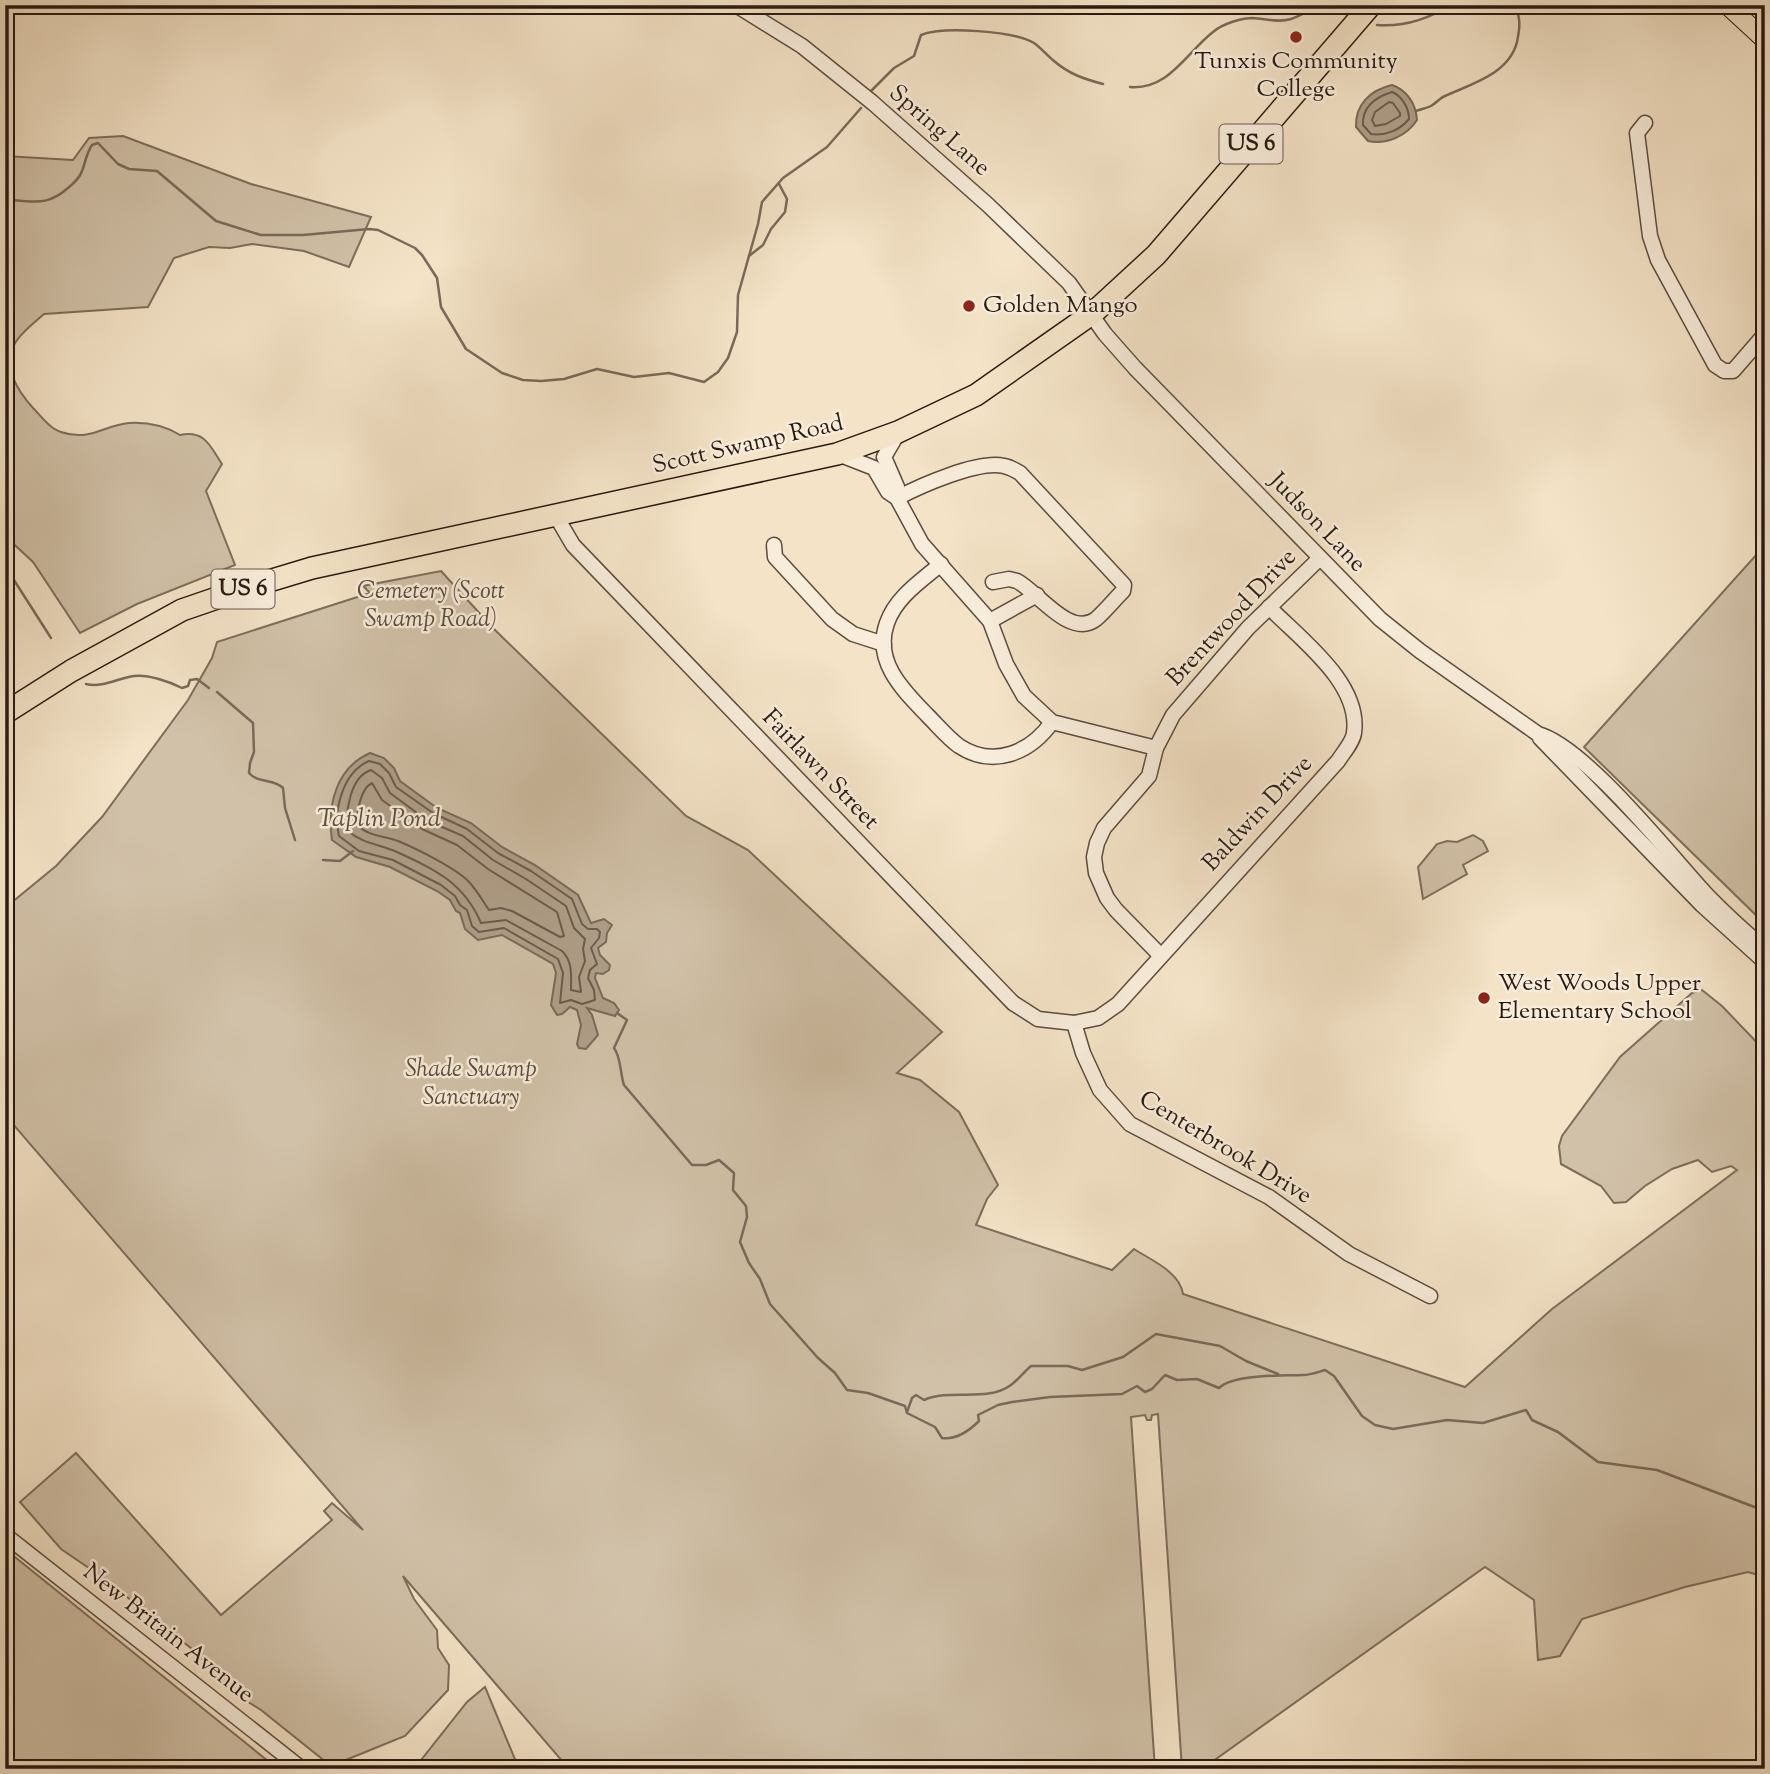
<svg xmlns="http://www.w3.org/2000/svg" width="1770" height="1774" font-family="'Sorts Mill Goudy',serif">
<rect width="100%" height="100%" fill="#f4e3c7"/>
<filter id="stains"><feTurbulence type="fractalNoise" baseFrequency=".00286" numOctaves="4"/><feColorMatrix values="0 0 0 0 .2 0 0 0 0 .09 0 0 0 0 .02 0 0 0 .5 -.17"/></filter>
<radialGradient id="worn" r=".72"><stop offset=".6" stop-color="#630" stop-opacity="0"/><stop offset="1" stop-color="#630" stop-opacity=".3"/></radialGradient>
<g fill="#d1c1a8" stroke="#7d6e5c" stroke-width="2">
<path d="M123 136 251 184 371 217 349 267 304 251 252 244 230 248 209 247 174 258 148 307 44 314C35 322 19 334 14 345 4 370 17 390 33 408 41 416 50 429 61 432 90 442 104 425 129 423 147 422 165 426 180 435 205 430 210 446 222 464L206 491 235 565 137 604 80 633 33 562 5 536V156L73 160 89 138Z"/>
<path d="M1765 545V924L1584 747Z"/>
<path d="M441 571 493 628 686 816 748 850 942 1032 897 1073 920 1080 959 1112 998 1185 987 1199 976 1225 1112 1270 1134 1249C1151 1260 1180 1272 1183 1294L1465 1387 1552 1309 1737 1170 1731 1166 1712 1172 1698 1160 1672 1169 1645 1186 1626 1202 1614 1203 1601 1186 1561 1164 1559 1146 1562 1136 1620 1057 1692 993 1702 990 1722 1006 1765 1051V1577L1748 1572 1685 1587 1582 1619 1560 1656 1538 1660 1534 1600 1485 1567 1202 1769H1182L1158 1414 1152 1415 1151 1420H1147L1145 1415 1131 1417 1155 1769H569L403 1576 414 1599 437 1630 438 1648 449 1665 448 1690 405 1736 331 1766 261 1710 226 1688 197 1653 102 1577 61 1549 20 1502 76 1453 221 1615 332 1520 324 1511 332 1503 363 1530 5 1115V908L56 866 102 817 188 700 212 658 217 642 370 593 363 586Z"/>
<path d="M1473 835 1483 841 1488 851 1463 865 1467 874 1423 899 1418 867 1437 844 1447 841 1457 842Z"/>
<path d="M5 1549 278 1769H5Z"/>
<path d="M485 1687 519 1769H414L467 1702Z"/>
</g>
<g fill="#af9f89" stroke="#796a59" stroke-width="2">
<path d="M1392 85C1407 90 1416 104 1417 120 1407 136 1386 145 1368 141L1356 127C1355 105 1370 90 1392 85Z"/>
<path d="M370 753 384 758 394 768 400 781 437 808 471 823 502 847 535 865 578 895 591 923 604 919 612 925 607 933 606 942 598 948 600 955 610 965 609 970 603 974 596 973 595 978 603 998 614 1003 619 1010 615 1016 587 1008 592 1015 598 1035 586 1049 579 1048 577 1044 581 1025 577 1010 570 1007 562 1014 557 1015 551 1005 556 973 553 964 502 935 478 940 465 929 460 913 456 911 450 900 437 891 390 867 356 857 332 840C327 805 336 768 370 753Z"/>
</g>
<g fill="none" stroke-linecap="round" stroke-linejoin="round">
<g stroke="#6c5c4d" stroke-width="2">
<path d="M1392 92C1402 96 1409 108 1409 119 1400 130 1386 136 1371 134L1363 125C1362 107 1376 97 1392 92Z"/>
<path d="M1389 102 1393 103 1400 113V116L1386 124 1375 126 1372 120 1375 112Z"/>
<path d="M369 761 380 764 389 773 396 787 433 813 467 829 498 853 531 871 572 899 582 924 588 929H597L600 932 599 938 591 948 597 964 590 970 588 978 594 990 595 1000 582 1004 571 1000 560 1003 563 973 558 959 504 928 479 932 472 926 467 910 460 905 455 896 441 885 393 860 359 851 339 836C333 810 343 772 369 761Z"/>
<path d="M371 770 382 778 390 793 428 821 463 836 493 860 526 879 566 906 574 928 585 939 583 949 585 961 579 977 581 992 571 990C571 975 573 962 562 951L506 920 481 923C464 883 436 870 397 852 379 844 363 844 348 831 345 812 350 777 371 770Z"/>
<path d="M372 783 382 800 422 829 457 845 488 869 557 912 564 936 560 937 512 911 501 908 489 910C483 901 477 891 470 883 458 869 415 848 398 841 384 836 368 836 357 825 357 812 360 789 372 783Z"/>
</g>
<g stroke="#796a59" stroke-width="2.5">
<path d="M1348 5 1351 7"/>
<path d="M1377 25C1404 27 1427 20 1450 5"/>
<path d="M1130 87C1169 90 1186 53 1213 32 1222 24 1241 18 1253 18 1266 19 1279 23 1291 19 1301 16 1310 9 1321 5"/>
<path d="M871 91 894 68 914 56 921 35C942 26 1014 31 1034 43 1041 48 1047 55 1054 61 1069 74 1084 79 1103 84"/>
<path d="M1416 111C1421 109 1427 108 1431 106 1436 103 1440 98 1445 96 1471 84 1509 74 1517 42 1520 27 1521 20 1515 5"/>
<path d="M5 200C33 200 45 208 68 188 73 184 80 177 82 171 86 161 86 154 92 145L98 143 118 164 129 169 157 171 216 221 261 235H303L369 229 378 230 415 248 422 255 437 278 441 307 466 349 502 373 523 380 541 381 564 379 597 369 634 377 669 373 704 382 718 372 728 358 737 332 738 295 758 224 762 202 783 178 827 147 861 108"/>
<path d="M749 256 763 245 771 229 785 212 787 199 779 184"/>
<path d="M5 566 51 638"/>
<path d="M86 684C103 688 118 678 134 676 148 674 170 682 182 688L188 686 190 680 197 679 209 688"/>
<path d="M217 692 253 723 254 752 250 763 249 773C259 784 273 778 283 788L285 808 295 840"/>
<path d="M323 860 340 861 353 851"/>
<path d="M617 1013 627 1020 614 1048C621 1057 620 1073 624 1085L692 1165H706L719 1160 734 1173 733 1190 746 1206 747 1217 740 1242 749 1263 760 1279 770 1304 818 1358 835 1373 847 1390 868 1393 905 1406 907 1413 935 1427 942 1438C957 1440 969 1431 979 1421L978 1415 998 1405 1012 1402 1050 1397 1122 1394 1137 1386 1145 1392 1152 1389 1165 1375 1177 1380 1197 1379 1219 1388C1233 1374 1282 1376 1303 1375 1310 1375 1318 1372 1325 1370L1334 1376 1362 1416 1375 1425 1393 1429 1447 1420 1483 1423 1526 1410 1532 1420 1558 1432 1598 1462 1657 1470 1765 1511"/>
<path d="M907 1412 912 1398 916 1395 924 1400C951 1388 986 1403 1011 1385 1018 1380 1024 1372 1031 1366H1068L1082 1370 1123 1357 1156 1334 1220 1346 1246 1361 1278 1374"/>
</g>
<defs>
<g id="minor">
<path d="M736 5 802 46 873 103 988 205 1069 283 1105 334 1135 368 1380 619 1420 651 1538 734C1585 747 1669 854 1705 893 1724 913 1744 931 1765 949"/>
<path d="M1645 123 1637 133 1650 236 1658 260 1715 365 1724 371H1733L1765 334"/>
<path d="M838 454 874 468 888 492 897 498 922 544 990 621 1006 664 1024 696 1052 722 1156 748"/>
<path d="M897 498C920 486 978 460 1004 466 1010 467 1015 470 1020 473L1124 585 1123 591C1114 600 1105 611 1096 619 1070 639 1038 592 1017 581L1009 579 993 582"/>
<path d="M897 498V487L884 457 898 433"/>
<path d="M556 516 573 545 1013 1003 1038 1019 1074 1023 1098 1018 1118 1004 1338 761C1343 753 1353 742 1354 733 1361 683 1301 640 1269 607"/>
<path d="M774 545 775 557 832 619 853 634 884 644"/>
<path d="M941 564C921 581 896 597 887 623 873 662 904 691 928 716 938 726 948 738 959 746 994 769 1031 752 1052 722"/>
<path d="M990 621 1037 595"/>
<path d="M1540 738 1702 905 1765 962"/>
<path d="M1160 955 1116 910 1107 898 1096 873 1094 857 1097 843 1104 828 1149 776 1156 748 1173 715 1248 628 1319 559"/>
<path d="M1074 1023 1083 1053 1100 1090 1130 1124 1269 1197 1349 1254 1430 1296"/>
<path d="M5 1535 302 1769"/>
</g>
<path id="major" d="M1727 5 1765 40"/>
<path id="highway" d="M5 713 71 671 182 610 249 587 312 568 837 454 898 432 976 395 1093 313 1156 255 1371 5"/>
</defs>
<use href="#minor" stroke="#5c4c3e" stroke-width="17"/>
<use href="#major" stroke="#291a11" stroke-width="20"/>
<use href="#highway" stroke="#291a11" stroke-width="24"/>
<use href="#minor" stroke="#f8eddb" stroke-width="14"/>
<use href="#major" stroke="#f4e3c7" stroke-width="18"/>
<use href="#highway" stroke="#f4e3c7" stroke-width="21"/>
</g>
<g fill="#8f2418" stroke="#f8eddb" stroke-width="2.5">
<circle cx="1296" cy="37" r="7"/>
<circle cx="969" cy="306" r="7"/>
<circle cx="1484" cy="998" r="7"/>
</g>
<g text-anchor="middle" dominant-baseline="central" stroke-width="5" stroke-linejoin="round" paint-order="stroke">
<g fill="#f8eddb" stroke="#67594e" stroke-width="2">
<rect x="1219.5" y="124.5" width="63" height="39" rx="5"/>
<rect x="211.5" y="569.5" width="63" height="39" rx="5"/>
</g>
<g font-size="23" font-weight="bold" fill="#291a11">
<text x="1251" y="144">US 6</text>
<text x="243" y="589">US 6</text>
</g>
<g font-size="24" fill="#291a11" stroke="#f8eddb" text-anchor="start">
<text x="1296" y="62" text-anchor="middle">Tunxis Community<tspan x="1296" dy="28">College</tspan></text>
<text x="983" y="306">Golden Mango</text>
<text x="1498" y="984">West Woods Upper<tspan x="1498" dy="28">Elementary School</tspan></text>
</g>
<g font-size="24" fill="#291a11" stroke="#f8eddb">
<text transform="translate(939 131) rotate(41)">Spring Lane</text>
<text transform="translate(748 445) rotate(-13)">Scott Swamp Road</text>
<text transform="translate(1317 523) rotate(46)">Judson Lane</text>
<text transform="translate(1232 618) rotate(-47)">Brentwood Drive</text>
<text transform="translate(820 770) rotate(46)">Fairlawn Street</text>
<text transform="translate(1258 814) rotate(-47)">Baldwin Drive</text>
<text transform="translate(1225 1148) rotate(31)">Centerbrook Drive</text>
<text transform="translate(168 1634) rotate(38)">New Britain Avenue</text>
</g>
<g font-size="24" font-style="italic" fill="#5b4c3e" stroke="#f8eddb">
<text x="431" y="592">Cemetery (Scott<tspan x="431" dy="28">Swamp Road)</tspan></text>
<text x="471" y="1070">Shade Swamp<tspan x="471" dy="28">Sanctuary</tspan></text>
</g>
<g font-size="26" font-style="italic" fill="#5f4f41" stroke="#f8eddb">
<text x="379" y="819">Taplin Pond</text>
</g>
</g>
<rect width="1770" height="1774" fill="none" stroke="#f4e3c7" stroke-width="28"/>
<rect x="7" y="7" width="1756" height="1760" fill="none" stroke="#291a11" stroke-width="3.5"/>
<rect x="14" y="14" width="1742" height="1746" fill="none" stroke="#291a11" stroke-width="2"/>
<rect width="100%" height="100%" filter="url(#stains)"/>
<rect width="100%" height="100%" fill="url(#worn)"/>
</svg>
